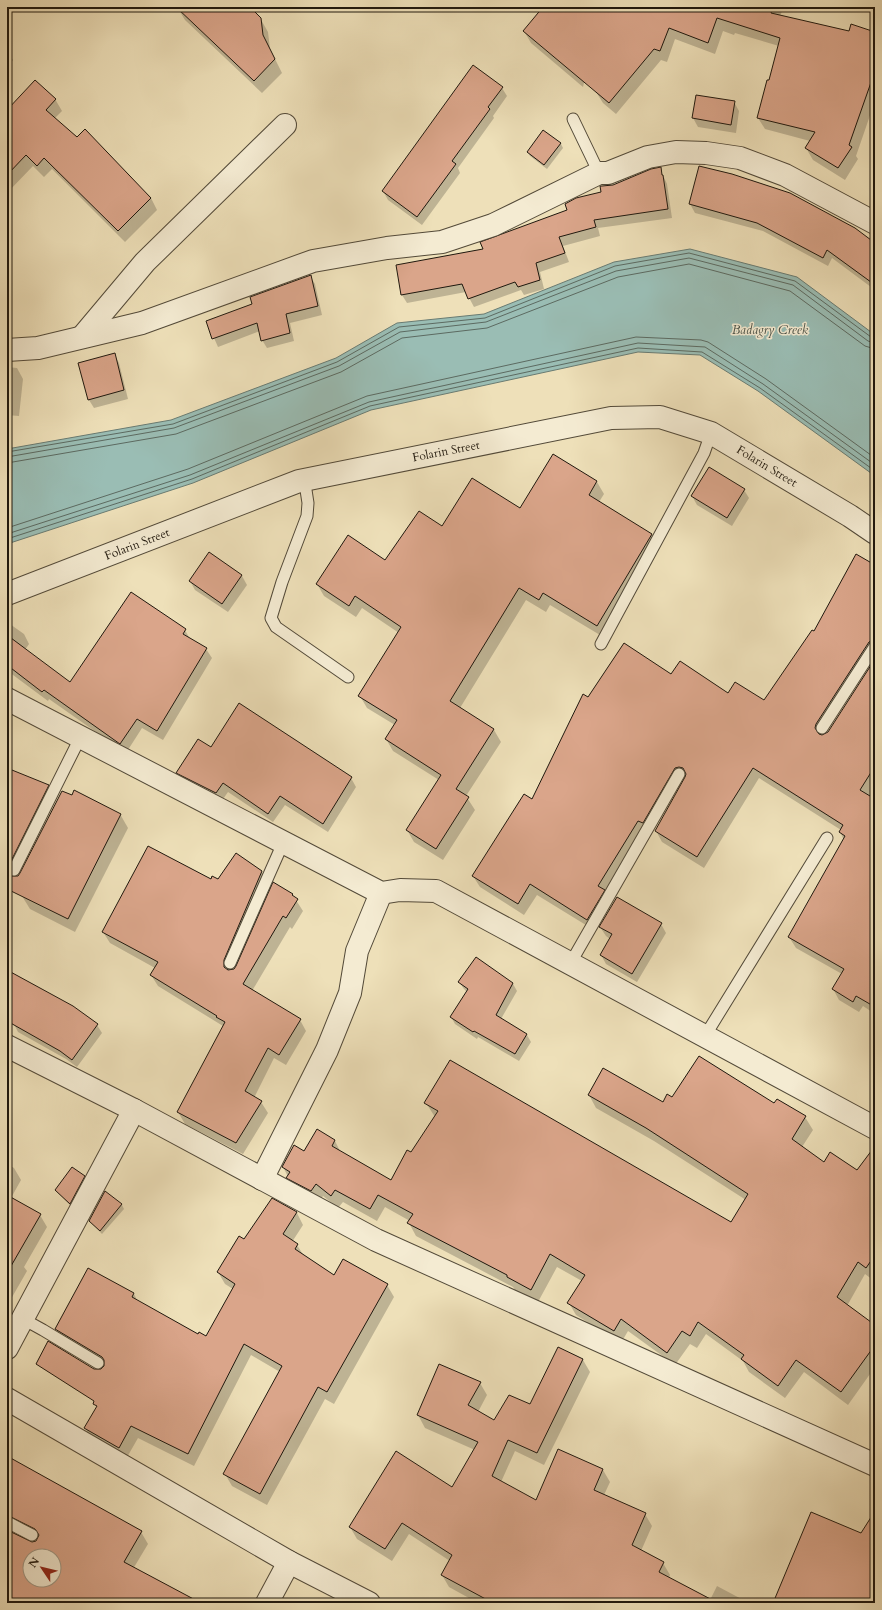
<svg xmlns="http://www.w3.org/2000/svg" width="882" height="1610" font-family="Cardo,serif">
<rect width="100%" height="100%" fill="#eee0b9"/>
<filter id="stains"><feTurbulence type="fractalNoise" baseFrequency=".005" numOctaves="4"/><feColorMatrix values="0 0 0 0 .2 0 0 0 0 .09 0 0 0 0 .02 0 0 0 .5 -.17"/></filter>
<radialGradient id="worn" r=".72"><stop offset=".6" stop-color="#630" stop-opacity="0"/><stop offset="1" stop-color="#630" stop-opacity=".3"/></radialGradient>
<path fill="#9abdb4" stroke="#697b72" d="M690 249 797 277 875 335V476L758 391 700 355 638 352 371 410 193 483 7 544V449L171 420 336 358 397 323 484 314 614 262Z"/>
<g fill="#0003" fill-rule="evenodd">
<path d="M177 7H248L260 18 268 32 270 49 282 73 262 93 185 20Z"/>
<path d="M544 7H602L583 87 531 43 524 31Z"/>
<path d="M626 7H782L783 9 780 16 849 33H875V101L856 156 858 159 845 180 813 160 806 148 810 141 765 129 758 118 770 82 779 46 735 33 734 35 723 31 715 54 675 39 667 62 661 60 616 114 603 103 596 92Z"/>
<path d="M7 51 13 60 7 68Z"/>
<path d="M502 88 507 96 493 116 494 118 458 168 460 173 422 225 388 200 383 191Z"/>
<path d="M55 99 62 111 54 119 151 198 157 210 125 242 52 169 44 177 33 166 7 193V111Z"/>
<path d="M734 102 739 111 736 133 698 127 693 118Z"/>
<path d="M544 131 561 144 563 148 547 169 530 156 528 152Z"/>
<path d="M699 167 875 250V290L832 258 828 266 763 231 695 213 690 204Z"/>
<path d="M660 169 667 184 672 218 598 228 600 236 563 246 569 262 540 272 544 289 524 295 521 290 474 307 466 292 407 303 402 295 484 250 568 211 613 186Z"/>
<path d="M310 276 315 284 322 315 290 323 294 341 267 348 262 340 260 331 218 347 207 322 253 305Z"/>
<path d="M114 354 119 363 128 399 94 408 89 400Z"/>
<path d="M7 367 17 368 23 379 19 416 7 415Z"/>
<path d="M597 482 604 494 599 502 652 535 659 547 605 638 550 605 546 612 526 600 460 708 494 730 501 742 466 796 475 810 443 860 414 842 407 830 439 780 393 751 386 739 395 725 367 708 360 696 399 633 362 608 356 617 324 596 317 584 385 561 442 528 520 509Z"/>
<path d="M744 490 749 498 732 526 697 505 692 496Z"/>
<path d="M209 553 242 576 247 585 228 612 195 590 190 581Z"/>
<path d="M875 567V654L822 735 829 732 875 661V1014L863 1006 859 1012 839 1000 833 989 842 974 796 948 789 937 844 840 840 832 841 830 759 778 704 868 662 842 656 831 686 778 681 779 594 930 537 895 524 915 480 887 473 876 532 800 589 698 671 676 728 694 764 701 814 633Z"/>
<path d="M7 622 24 634 29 644 25 650 70 683 185 630 190 639 206 649 212 658 163 740 142 728 126 753 49 699 48 701 9 672 7 674Z"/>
<path d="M212 748 351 778 356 787 328 832 285 805 273 822 228 792 221 802 182 782 177 773Z"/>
<path d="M7 769 48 786 56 799 17 876 7 872Z"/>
<path d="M120 814 128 828 75 932 30 909 22 896Z"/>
<path d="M262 872 268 883 230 970H234L292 894 303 911 292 929 290 927 252 991 300 1020 306 1031 286 1065 274 1058 254 1098 261 1102 268 1113 243 1154 185 1124 178 1112 224 1027 223 1026 158 986 151 975 155 968 110 943 103 932 211 880H218Z"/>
<path d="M661 924 666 933 637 982 606 964 601 955 610 939 606 936 600 927Z"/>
<path d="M7 982 72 1007 97 1025 102 1033 77 1067 66 1059 18 1032 14 1024 7 1021Z"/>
<path d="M459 982 513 984 517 991 501 1019 527 1035 531 1042 519 1061 478 1037 477 1039 455 1024 451 1017 467 992 464 989Z"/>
<path d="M589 1095 663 1103 672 1098 774 1105 805 1117 813 1130 802 1147 824 1163 858 1172 875 1159V1278L873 1280 865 1274 847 1306 875 1326V1367L848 1405 804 1372 785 1398 749 1372 743 1361 706 1334 697 1348 690 1344 675 1365 628 1331 621 1343 576 1315 569 1303 582 1281 557 1267 538 1302 515 1290 513 1287 416 1236 409 1223 410 1221 385 1207 377 1221 343 1202 338 1208 323 1196 318 1203 295 1190 283 1167 305 1152 318 1131 335 1141 341 1153 391 1181 435 1117 426 1103 732 1223 746 1200 654 1141 596 1108Z"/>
<path d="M7 1164 14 1168 21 1180 11 1198 40 1215 47 1227 24 1267 27 1271 7 1306Z"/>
<path d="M84 1177 86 1181 72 1207 59 1194 56 1190Z"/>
<path d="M105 1193 122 1205 124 1209 102 1234 90 1221Z"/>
<path d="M297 1213 303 1225 292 1242 297 1245 304 1256 335 1276 387 1285 394 1297 334 1404 325 1399 267 1505 232 1486 225 1474 280 1372 251 1355 194 1466 138 1438 126 1459 92 1440 85 1428 102 1398 110 1369 63 1341 56 1329 89 1270 134 1294 138 1302 198 1336 206 1337 233 1289 225 1284 218 1272 244 1240Z"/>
<path d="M559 1348 583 1360 590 1372 544 1465 515 1451 501 1482 537 1501 603 1470 610 1482 604 1495 645 1514 652 1526 641 1551 663 1563 670 1575 669 1578 710 1600 717 1586 749 1603H478L449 1587 442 1575 450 1561 409 1534 392 1561 357 1539 350 1527 453 1488 475 1450 425 1428 418 1415 480 1383 487 1395 478 1412 494 1422 530 1406Z"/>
<path d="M7 1457 141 1532 148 1544 133 1569 186 1603H7ZM17 1527 40 1539 33 1543 7 1531 10 1528ZM30 1556H54V1580H30Z"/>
</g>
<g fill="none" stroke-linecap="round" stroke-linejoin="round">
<g stroke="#5c6a61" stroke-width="1">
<path d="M7 452 173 424 337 362 399 327 485 318 615 266 689 253 795 281 871 337 875 338"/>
<path d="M7 457 174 428 339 366 400 332 486 322 616 271 689 258 793 285 868 341 875 343"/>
<path d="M7 463 176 434 341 372 402 338 487 328 618 277 689 264 790 291 865 346 875 349"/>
<path d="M7 528 188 469 367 396 636 337 701 340 708 342 766 379 875 458"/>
<path d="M7 534 190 475 369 402 638 343 705 347 763 384 875 465"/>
<path d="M7 539 192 479 370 406 638 348 702 352 760 388 875 471"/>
</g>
</g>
<g fill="#daa58a" stroke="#1f180e" fill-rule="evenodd">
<path d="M176 7H250L261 18 263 35 275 59 254 81Z"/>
<path d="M543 7H773L771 13 849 31 851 24 875 32V71L849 145 852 147 838 168 805 148 815 132 757 118 767 80H769L780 38 717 18 708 43 669 28 660 51 654 49 609 103 523 31Z"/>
<path d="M473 65 503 87 488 107 490 109 452 161 456 164 417 217 382 191Z"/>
<path d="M35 80 56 99 46 110 77 137 85 129 151 198 118 231 44 158 37 166 26 155 7 175V110Z"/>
<path d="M696 95 735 101 731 125 692 118Z"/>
<path d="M543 130 561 143 544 165 527 152Z"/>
<path d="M699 166 732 174 790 193 855 228 875 243V285L827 250 823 258 757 223 689 204Z"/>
<path d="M661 167 662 175H663L668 209 594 220 596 227 559 237 565 253 536 263 540 280 518 287 515 282 468 299 462 284 401 295 396 265 483 249 480 242 567 210 565 204 576 198 601 192 600 186H602L613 185 651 169Z"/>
<path d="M311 275 318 306 286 314 290 333 261 341 257 323 212 339 206 321 252 304 250 297Z"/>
<path d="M115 353 124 390 88 400 78 363Z"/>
<path d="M553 454 597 481 589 495 652 534 597 626 543 593 539 600 519 588 450 701 494 729 456 789 469 797 436 849 406 830 441 775 385 739 397 720 358 696 401 627 355 596 349 606 316 584 348 535 385 560 419 511 442 526 472 478 520 508Z"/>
<path d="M709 467 745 489 727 518 691 496Z"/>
<path d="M209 552 242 575 222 604 189 581Z"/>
<path d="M856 554 875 565V639L869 642 816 724 815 728 819 734 822 735 828 732 875 659V766L860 790 875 799V1007L856 996 853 1002 832 989 844 969 788 937 845 836 839 832 843 825 753 768 697 857 655 831 685 777 686 774 683 768 679 767 675 768 643 823 638 821 598 886 605 890 587 920 530 884 518 904 472 876 524 794 532 799 583 694 588 697 624 643 671 674 680 661 728 693 735 682 764 700 812 630 814 631Z"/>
<path d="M131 592 186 629 183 634 207 648 157 731 137 719 120 744 44 690 42 692 7 665V635L70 682Z"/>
<path d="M239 703 352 777 323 824 280 796 268 814 223 783 216 793 176 773 198 739 211 747Z"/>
<path d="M7 768 49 785 8 867V874L11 876H18L20 873 62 791 72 795 74 790 121 814 68 919 7 889Z"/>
<path d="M148 846 211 879 212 876 218 879 236 853 262 871 224 960V967L228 970 234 969 236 966 273 882 293 894 292 895 298 899 286 918 283 916 243 984 301 1019 279 1055 268 1048 245 1091 262 1101 236 1143 177 1112 225 1022 216 1017 217 1016 150 975 158 962 102 932Z"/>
<path d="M617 897 662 923 632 974 600 955 612 934 599 927Z"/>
<path d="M476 957 513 983 496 1015 527 1034 515 1054 474 1031 473 1032 450 1017 468 989 458 982Z"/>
<path d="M7 970 73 1006 98 1024 72 1060 60 1051 7 1021Z"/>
<path d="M699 1056 774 1103 777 1099 806 1116 792 1139 824 1162 830 1152 857 1170 875 1146V1255L866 1268 858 1262 837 1297 875 1325V1345L841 1392 796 1360 778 1386 741 1359 744 1355 698 1322 690 1336 682 1331 667 1353 621 1319 614 1331 567 1303 585 1275 550 1254 531 1290 507 1277V1275L407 1223 413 1214 378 1195 370 1209 335 1190 331 1196 316 1184 311 1191 286 1178 290 1172 282 1167 294 1145 304 1151 317 1129 335 1140 332 1146 391 1180 407 1150 411 1152 438 1111 424 1103 450 1060 731 1222 748 1194 646 1128 588 1095 603 1068 663 1102 667 1094 672 1097Z"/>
<path d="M72 1167 85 1176 70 1204 55 1190Z"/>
<path d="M105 1191 122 1204 100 1231 89 1221Z"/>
<path d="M7 1195 41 1214 7 1273Z"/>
<path d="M272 1198 297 1212 283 1234 298 1244 295 1249 334 1275 343 1259 388 1284 327 1392 318 1387 260 1494 223 1474 282 1366 244 1344 188 1454 131 1426 119 1448 84 1428 97 1406 93 1404 94 1401 36 1364 48 1341 94 1369H101L104 1366V1360L102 1357 55 1329 88 1268 134 1293 132 1297 198 1334 199 1332 206 1336 235 1284 217 1272 239 1236 244 1239Z"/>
<path d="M558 1347 583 1359 537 1453 508 1440 492 1476 536 1500 558 1449 603 1469 594 1490 646 1513 632 1545 664 1562 659 1572 718 1603H493L441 1575 452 1555 402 1523 385 1549 349 1527 396 1451 452 1487 478 1442 417 1415 439 1364 481 1382 468 1405 494 1420 509 1395 530 1404Z"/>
<path d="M7 1456 142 1531 124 1562 201 1603H7V1530L32 1542 36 1541 39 1535 35 1529 7 1515ZM30 1556H54V1580H30Z"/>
<path d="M875 1511V1603H773L811 1512 861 1533Z"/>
</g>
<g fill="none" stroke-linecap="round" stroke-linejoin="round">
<defs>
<g id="service">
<path d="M573 119 599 173"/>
<path d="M299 481 306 490 308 503 307 516 282 582 271 618 276 627 348 677"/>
<path d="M601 644 704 453 711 433"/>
<path d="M822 728 875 646"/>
<path d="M14 870 80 738"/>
<path d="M230 963 283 843"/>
<path d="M570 964 679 774"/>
<path d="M705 1036 827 838"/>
<path d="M23 1319 43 1330 98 1363"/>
<path d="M7 1522 32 1535"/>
</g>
<g id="minor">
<path d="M82 337 145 262 285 125"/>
<path d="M7 350 38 348 142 323 313 261 387 248 442 242 493 225 599 173H608L648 157 676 152 706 153 740 158 785 175 875 223"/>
<path d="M7 594 299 481 611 418 660 417 711 433 850 516 875 533"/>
<path d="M7 699 381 893 400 890 436 891 875 1128"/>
<path d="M7 1046 134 1110 376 1240 875 1465"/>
<path d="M262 1179 327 1050 350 993 357 951 381 893"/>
<path d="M7 1348 134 1110"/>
<path d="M7 1399 289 1562 369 1603"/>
<path d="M267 1603 289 1562"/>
</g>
</defs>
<use href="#service" stroke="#534a39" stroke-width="13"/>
<use href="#minor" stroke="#534a39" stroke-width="24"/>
<use href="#service" stroke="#f4ebd2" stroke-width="11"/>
<use href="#minor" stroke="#f4ebd2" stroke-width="22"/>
</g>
<g text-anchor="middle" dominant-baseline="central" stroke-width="3" stroke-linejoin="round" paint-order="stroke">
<g font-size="12" fill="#1f180e" stroke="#f4ebd2">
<text transform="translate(446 451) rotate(-11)">Folarin Street</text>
<text transform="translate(767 466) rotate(31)">Folarin Street</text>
<text transform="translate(137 544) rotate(-21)">Folarin Street</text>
</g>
<g font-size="13" font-style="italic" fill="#4a5248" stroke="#f4ebd2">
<text x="770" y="330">Badagry Creek</text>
</g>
</g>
<rect width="882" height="1610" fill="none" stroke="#eee0b9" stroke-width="24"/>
<rect x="8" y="8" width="866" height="1594" fill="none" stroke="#1f180e" stroke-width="2"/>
<rect x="12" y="12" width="858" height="1586" fill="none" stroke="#1f180e"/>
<g transform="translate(42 1568) rotate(305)"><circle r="19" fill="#f4ebd2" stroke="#9f9784"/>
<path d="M0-3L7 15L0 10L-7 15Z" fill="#8f2418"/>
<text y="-6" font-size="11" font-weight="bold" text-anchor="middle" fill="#1f180e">N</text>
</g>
<rect width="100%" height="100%" filter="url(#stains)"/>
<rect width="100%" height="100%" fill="url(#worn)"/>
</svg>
